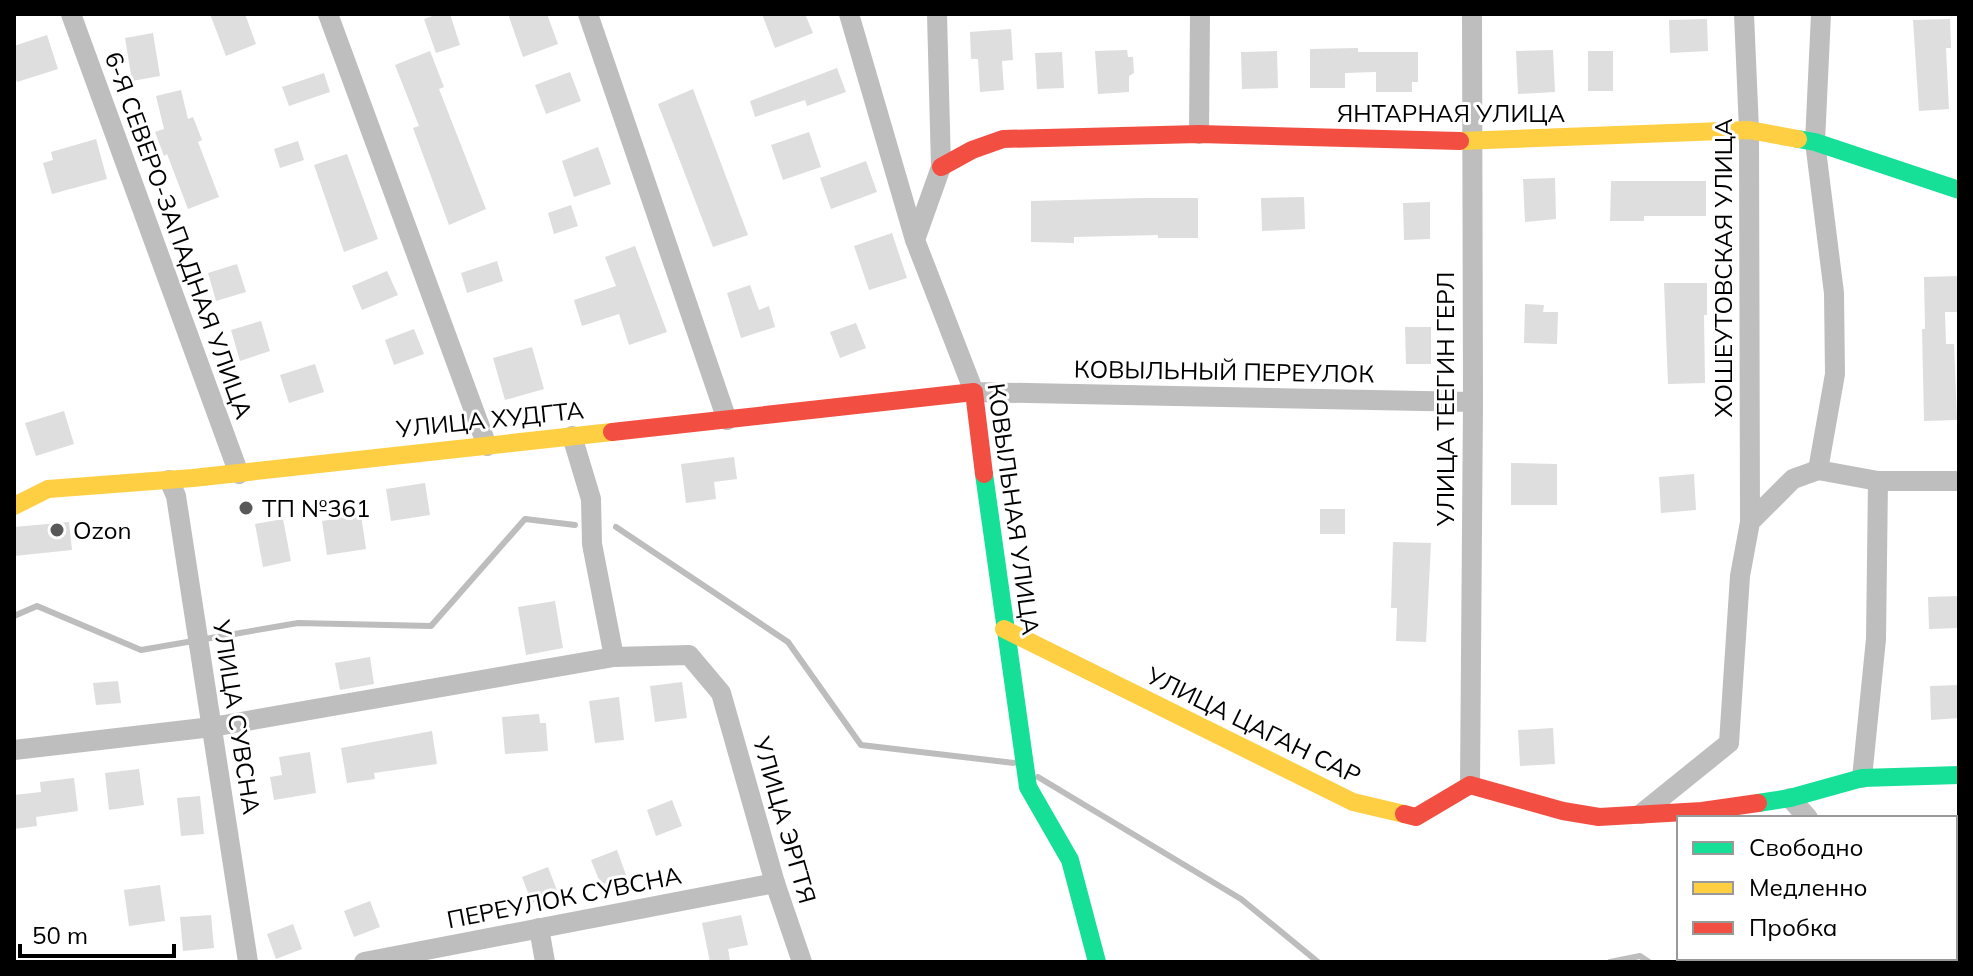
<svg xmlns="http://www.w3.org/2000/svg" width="1973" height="976" font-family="Mulish,sans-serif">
<rect width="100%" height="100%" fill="#fff"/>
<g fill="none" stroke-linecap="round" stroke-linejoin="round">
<g stroke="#bdbdbd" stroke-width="6">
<path d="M616 527 788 642 861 745 1014 763"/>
<path d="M14 616 37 606 141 650 298 623 431 626 525 519 575 525"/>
<path d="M1038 777 1241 899 1318 962"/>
<path d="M1610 962 1640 956 1649 962"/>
</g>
</g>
<g fill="#dedede">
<path d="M210 14H245L256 44 226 56Z"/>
<path d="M438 14H450L460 45 436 53 424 19Z"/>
<path d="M508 14H547L558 44 523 57Z"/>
<path d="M762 14H805L813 33 775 48Z"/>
<path d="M1707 19 1708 51 1670 53 1669 20Z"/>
<path d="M1950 19 1951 48H1946L1949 109 1919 111 1913 20Z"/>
<path d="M1011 29 1013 60 1002 61 1004 90 980 92 978 59H971L970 32Z"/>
<path d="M153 33 160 76 132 81 125 38Z"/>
<path d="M47 35 58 69 17 82 14 72V46Z"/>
<path d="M1358 48V52H1418V82H1412V92H1376V72L1345 73V88H1310V49Z"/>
<path d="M1127 50 1128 57H1133L1134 73 1129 76V92L1098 94 1095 51Z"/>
<path d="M1553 50 1555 92 1518 94 1516 51Z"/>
<path d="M430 51 444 87 439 89 486 209 449 225 413 128 419 126 395 65Z"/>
<path d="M1277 51 1278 88 1242 89 1241 52Z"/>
<rect x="1588" y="51" width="25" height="40"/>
<path d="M1062 52 1064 88 1037 89 1035 53Z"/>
<path d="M837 68 846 92 807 106 805 100 755 117 750 101Z"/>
<path d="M570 72 581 101 546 114 535 85Z"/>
<path d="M324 73 330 92 289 106 282 87Z"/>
<path d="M693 89 748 235 713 247 658 104Z"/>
<path d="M181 90 188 119 193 117 202 140 198 142 219 197 188 209 167 154 164 156 155 132 164 129 156 96Z"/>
<path d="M809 132 821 167 783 180 771 145Z"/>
<path d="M96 139 107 179 52 194 43 163 53 160 51 152Z"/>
<path d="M298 141 304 160 280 168 274 149Z"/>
<path d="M598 147 611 184 574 197 562 161Z"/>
<path d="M347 154 378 239 344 252 314 165Z"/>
<path d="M866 161 877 192 831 209 820 178Z"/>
<path d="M1555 178 1556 219 1525 222 1523 179Z"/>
<path d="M1611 181H1706V216H1644V221H1610Z"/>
<path d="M1304 197 1305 229 1262 231 1261 198Z"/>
<path d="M1144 198H1198V238H1158V235L1074 237V243L1031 242V201Z"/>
<path d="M1430 202V239L1404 240 1403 203Z"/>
<path d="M571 205 578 226 554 234 548 213Z"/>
<path d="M892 233 907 278 869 290 854 246Z"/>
<path d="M635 246 667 332 629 345 619 314 582 326 574 300 616 286 605 257Z"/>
<path d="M497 261 503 281 467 293 461 273Z"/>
<path d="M237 264 246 292 216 301 208 273Z"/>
<path d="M387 271 398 295 362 310 352 286Z"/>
<path d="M1959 276V312H1945L1946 344H1954L1957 420 1924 421 1922 329H1925L1924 277Z"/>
<path d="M1664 283H1707V315H1704L1705 383 1668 384Z"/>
<path d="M750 285 759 310 769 306 775 327 741 338 727 293Z"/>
<path d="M1525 304 1544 305 1543 312H1558L1557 344 1524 343Z"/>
<path d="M261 321 270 351 240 361 231 330Z"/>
<path d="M856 323 866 348 840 358 830 332Z"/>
<path d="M1405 327H1431V364H1406Z"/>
<path d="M414 329 424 354 394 365 385 340Z"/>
<path d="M532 347 544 389 505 400 493 358Z"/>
<path d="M315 364 324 392 289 403 280 375Z"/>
<path d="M64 411 74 444 36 456 25 423Z"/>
<path d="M734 457 737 479 714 482 716 499 686 503 681 464Z"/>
<path d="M1511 463 1557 464V505H1511Z"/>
<path d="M1694 474 1696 510 1661 513 1659 477Z"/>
<path d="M425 483 430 515 391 521 386 489Z"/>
<rect x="1320" y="509" width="25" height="25"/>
<path d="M361 515 366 549 327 555 322 521Z"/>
<path d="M283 519 291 561 263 567 255 524Z"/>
<path d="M69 522 72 550 14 556V527Z"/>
<path d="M1393 542 1431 543 1426 642 1396 641 1397 608H1391Z"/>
<path d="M1958 596 1959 628 1929 629 1928 597Z"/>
<path d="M555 601 563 648 526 655 518 607Z"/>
<path d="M370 657 374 684 340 690 335 663Z"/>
<path d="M118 681 121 703 96 705 93 683Z"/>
<path d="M682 682 687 718 655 722 650 686Z"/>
<path d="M1959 685V718L1931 720 1930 686Z"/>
<path d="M619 697 624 740 595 743 589 701Z"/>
<path d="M539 714 540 723H546L548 751 505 754 502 717Z"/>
<path d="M1553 728 1555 764 1520 766 1518 730Z"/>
<path d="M432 731 437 764 374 773 375 779 347 783 341 748Z"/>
<path d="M310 752 316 793 274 800 270 777 282 775 279 757Z"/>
<path d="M139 769 144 805 109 810 105 773Z"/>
<path d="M74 778 78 811 36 817 37 826 14 829V795L41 792 40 782Z"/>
<path d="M200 796 204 834 181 836 177 798Z"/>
<path d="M672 800 682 826 656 836 647 810Z"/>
<path d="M617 850 626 875 601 885 591 860Z"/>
<path d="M548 867 558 893 532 903 522 877Z"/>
<path d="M160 885 165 921 129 926 124 890Z"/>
<path d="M370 901 380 927 354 937 344 911Z"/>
<path d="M211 915 214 948 183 951 180 917Z"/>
<path d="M741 915 748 945 728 949 730 960 710 962 702 923Z"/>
<path d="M293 924 302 949 276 959 267 934Z"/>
</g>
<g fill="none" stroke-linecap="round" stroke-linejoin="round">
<g stroke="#bebebe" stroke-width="20">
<path d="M71 14 239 474"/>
<path d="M328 14 487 446"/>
<path d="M588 14 727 420"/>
<path d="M849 14 915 240"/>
<path d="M937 14 941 167 915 240 974 392 1473 402"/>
<path d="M1744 14 1749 130 1750 522"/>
<path d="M1821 14 1815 142 1834 293 1835 374 1818 470 1878 481 1876 639 1862 778"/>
<path d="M1199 134 1200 14"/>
<path d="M572 436 591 499 592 544 614 657"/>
<path d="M169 480 176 496 248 962"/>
<path d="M1878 481H1959"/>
<path d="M14 750 212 727 614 657 689 655 721 693 775 883 802 962"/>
<path d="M1470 785 1473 402 1472 14"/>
<path d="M1790 798 1808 818"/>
<path d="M1641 814 1729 743 1740 576 1750 522 1793 479 1818 470"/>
<path d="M539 928 545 962"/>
<path d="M1885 958 1887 962"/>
<path d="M364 962 775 883"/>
</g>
<g stroke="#16e098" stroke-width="18">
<path d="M1798 139 1815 142 1959 190"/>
<path d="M984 474 1028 787 1070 860 1097 962"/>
<path d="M1758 803 1790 798 1862 778 1959 775"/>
</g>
<g stroke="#ffcf43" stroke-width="18">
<path d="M1460 141 1749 130 1798 139"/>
<path d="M14 506 48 489 193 478 612 432"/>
<path d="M1004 629 1353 802 1404 814"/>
</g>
<g stroke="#f24e42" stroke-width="18">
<path d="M941 167 972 150 1003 139 1199 134 1460 141"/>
<path d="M612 432 974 392 984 474"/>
<path d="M1404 814 1416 817 1470 785 1563 811 1599 817 1702 811 1758 803"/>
</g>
</g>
<g fill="#595959" stroke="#fff" stroke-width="3">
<circle cx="246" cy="508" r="8"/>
<circle cx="57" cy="530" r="8"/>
</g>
<g text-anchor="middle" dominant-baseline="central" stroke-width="6" stroke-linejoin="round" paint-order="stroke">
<g font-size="24" fill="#000" stroke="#fff">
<text x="1451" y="113">ЯНТАРНАЯ УЛИЦА</text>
<text transform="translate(179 235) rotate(70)">6-Я СЕВЕРО-ЗАПАДНАЯ УЛИЦА</text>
<text transform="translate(1723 268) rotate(-90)">ХОШЕУТОВСКАЯ УЛИЦА</text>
<text transform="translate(1224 371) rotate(1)">КОВЫЛЬНЫЙ ПЕРЕУЛОК</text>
<text transform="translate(1445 399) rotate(-90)">УЛИЦА ТЕЕГИН ГЕРЛ</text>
<text transform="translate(490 419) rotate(-6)">УЛИЦА ХУДГТА</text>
<text transform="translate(1014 509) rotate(82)">КОВЫЛЬНАЯ УЛИЦА</text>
<text transform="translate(237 717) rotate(81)">УЛИЦА СУВСНА</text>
<text transform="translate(1254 725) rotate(26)">УЛИЦА ЦАГАН САР</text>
<text transform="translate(785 820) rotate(74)">УЛИЦА ЭРГТЯ</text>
<text transform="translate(564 897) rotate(-11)">ПЕРЕУЛОК СУВСНА</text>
</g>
<g font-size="24" fill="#000" stroke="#fff" text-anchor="start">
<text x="262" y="508">ТП №361</text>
<text x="73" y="530">Ozon</text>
</g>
</g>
<rect width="1973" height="976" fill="none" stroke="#000000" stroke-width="32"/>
<rect x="1677" y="816" width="280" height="144" fill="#ffffff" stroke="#999999" stroke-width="2"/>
<rect x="1693" y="842" width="40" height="12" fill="#16e098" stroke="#999999" stroke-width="2"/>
<text x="1749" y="856" font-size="24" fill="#000000">Свободно</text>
<rect x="1693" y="882" width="40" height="12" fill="#ffcf43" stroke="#999999" stroke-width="2"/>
<text x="1749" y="896" font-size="24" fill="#000000">Медленно</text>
<rect x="1693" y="922" width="40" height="12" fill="#f24e42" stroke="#999999" stroke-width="2"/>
<text x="1749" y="936" font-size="24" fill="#000000">Пробка</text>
<path d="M20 944v12h154v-12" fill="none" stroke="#000000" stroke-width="4"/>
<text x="32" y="944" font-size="24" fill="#000000" stroke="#ffffff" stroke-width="6" paint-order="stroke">50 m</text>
</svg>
